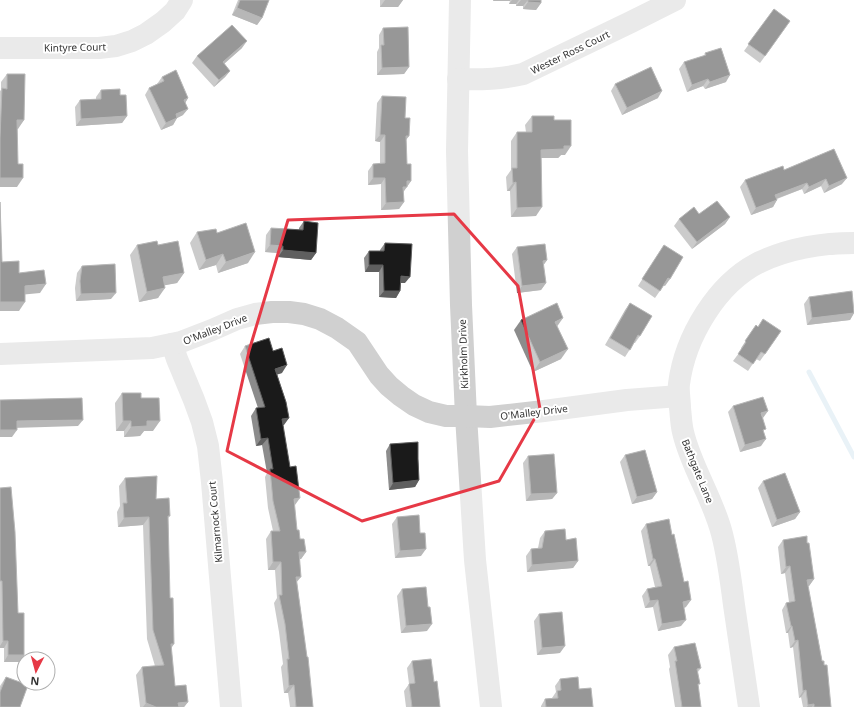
<svg xmlns="http://www.w3.org/2000/svg" width="854" height="707" font-family="'Noto Sans',sans-serif">
<rect width="100%" height="100%" fill="#fff"/>
<g fill="none" stroke-linecap="round" stroke-linejoin="round">
<path stroke="#cfe2ee" stroke-width="5" d="M809 372 854 457"/>
<g stroke="#d0d0d0" stroke-width="22">
<path d="M460 0 457 151 461 305 466 416 475 560 491 707"/>
<path d="M0 48H99L116 46 132 41 146 34 163 22 175 11 182 0"/>
<path d="M458 79C480 80 502 79 523 74L631 22 675 0"/>
<path d="M172 344 177 359 194 400 202 422 208 446 212 482 231 707"/>
<path d="M0 354 152 348 181 342 212 330 237 319 255 314 272 312H289L304 314 320 319 337 328 357 342 379 375 389 386 401 396 414 405 429 412 446 416H466L490 417 544 411 627 400 679 396"/>
<path d="M749 707C744 673 739 639 734 605 731 581 728 557 722 534 713 498 691 467 683 432 681 424 681 416 680 408 680 400 678 391 679 384 685 337 717 283 760 262 790 248 821 243 854 243"/>
</g>
</g>
<g fill="#8c8c8c">
<path d="M238 0H269L262 18 257 25 232 15Z"/>
<path d="M380 0H403L398 7H380Z"/>
<path d="M493 0H541V3L536 10 523 9V6H516V4H509L510 1H493Z"/>
<path d="M774 9 790 21 760 63 744 51Z"/>
<path d="M383 28 409 67 404 74 377 75V52L379 48V35Z"/>
<path d="M242 48 224 64 230 71 225 77 214 87 192 63 197 56Z"/>
<path d="M705 53 726 82 705 89 703 86 687 92 679 69 684 62 704 56Z"/>
<path d="M7 74 24 120 17 129V187H0V91L1 90V82Z"/>
<path d="M162 77 188 98 185 103 183 115 177 118 173 125 161 130 145 95 149 88 157 84Z"/>
<path d="M615 84 658 98 622 115 611 91Z"/>
<path d="M101 90 120 95 127 116 122 123 76 126 75 107 80 100 96 99V97Z"/>
<path d="M382 96 405 118 409 136 406 140 407 164 411 181 403 192 404 202 399 209 381 210V184L368 185V171L373 164H380V142L375 141 377 103Z"/>
<path d="M532 116 554 120 565 155H561L558 158H541L536 216 511 217 510 191H507L506 177 511 170V141L517 132H526L525 125Z"/>
<path d="M834 149 842 184 824 193 821 186 804 194 802 189 777 199 773 207 751 215 740 187 745 180 784 170Z"/>
<path d="M699 214 730 217 725 224 692 249 674 226 679 219Z"/>
<path d="M304 221 316 253 311 260 278 257V253L265 252 266 235 271 228 299 230V228Z"/>
<path d="M197 232 217 233 248 263 218 273 216 265 199 270 190 243Z"/>
<path d="M385 243 405 283H401L400 291 396 298 379 297V272H365L364 258 369 251H380V250Z"/>
<path d="M137 245H158L184 273 177 283 164 285 158 298 139 302 130 255Z"/>
<path d="M664 245 665 286 664 285 655 298 638 286Z"/>
<path d="M517 247 547 260 543 266 546 283 541 290 517 293 512 254Z"/>
<path d="M82 266 111 299 76 301 75 288 77 273Z"/>
<path d="M809 297 854 309V313L850 320 807 325 804 304Z"/>
<path d="M630 303 640 336 635 343H634L625 357 605 345 625 310Z"/>
<path d="M521 320 558 327 561 359 533 372 514 330Z"/>
<path d="M756 325 758 327 781 331 760 361 756 359 748 371 733 361 742 349 741 348Z"/>
<path d="M245 346 273 351 282 373 277 374 289 418 283 425 297 530 300 539 306 552 301 559H300L297 582 313 707H290L288 693H284L281 667 283 664 279 632 274 603 277 598 275 570H268L266 539 271 531H273L268 508 265 477 267 473 262 445 256 446 251 416 256 408H258L240 354Z"/>
<path d="M122 393 141 398 153 431H144L140 436 124 437V431H116L115 403Z"/>
<path d="M733 406 763 417 764 432 761 446 740 452 728 412Z"/>
<path d="M390 444 418 459 419 480 415 487 389 490 386 451Z"/>
<path d="M625 455 657 492 652 499 632 504 620 462Z"/>
<path d="M528 456 557 493 552 499 526 501 523 463Z"/>
<path d="M125 478 156 499 170 516 168 518 171 649 175 686 188 702 184 707H140L136 675 142 667 155 666 147 639 143 525 118 527 117 512 120 506 119 486Z"/>
<path d="M763 481 800 512 795 519 772 527 758 488Z"/>
<path d="M0 488 24 655 19 662H4V648H0Z"/>
<path d="M397 517 421 556 395 558 392 524Z"/>
<path d="M646 524 686 607 684 608 681 626 658 631 653 607 645 608 642 596 647 589 655 587 650 566H648L641 531Z"/>
<path d="M545 531 566 540 578 561 573 568 527 572 526 556 531 549 538 548 540 538Z"/>
<path d="M783 540 807 543 814 579 809 586H808L831 707H803L801 697 799 698 793 647 790 648 788 633H786L782 610 786 603 789 602 785 573 781 574 778 547Z"/>
<path d="M402 589 427 631 401 633 397 596Z"/>
<path d="M539 614 560 653 537 655 534 621Z"/>
<path d="M674 647 701 668 698 672V686L701 707H675L669 669 670 667 668 655Z"/>
<path d="M412 661 434 682 440 707H406L404 691 409 684 407 668Z"/>
<path d="M6 677 0 707V686Z"/>
<path d="M560 679 579 689 593 707H541V706L545 699 552 698 556 692 555 686Z"/>
</g>
<g fill="#5f5f5f">
<path d="M385 0H403L398 7H380Z"/>
<path d="M494 0H510V1H493Z"/>
<path d="M512 0H519L516 4H509Z"/>
<path d="M521 0H528L523 6H516Z"/>
<path d="M528 2 541 3 536 10 523 9Z"/>
<path d="M237 8 262 18 257 25 232 15Z"/>
<path d="M247 41 242 48 218 69 223 62Z"/>
<path d="M409 67 404 74 377 75 382 68Z"/>
<path d="M230 71 225 77 214 87 219 80Z"/>
<path d="M730 75 726 82 705 89 710 82Z"/>
<path d="M708 79 703 86 687 92 692 85Z"/>
<path d="M662 91 658 98 622 115 627 108Z"/>
<path d="M188 98 184 105V100Z"/>
<path d="M188 109 183 115 177 118 173 125 161 130 166 123 176 114Z"/>
<path d="M127 116 122 123 76 126 81 119Z"/>
<path d="M17 120H24L18 129 11 128Z"/>
<path d="M380 135H385L380 142 375 141Z"/>
<path d="M406 136H409L404 142Z"/>
<path d="M564 146H571L565 155H561L558 158H534L541 150Z"/>
<path d="M0 178H23L17 187H0Z"/>
<path d="M373 178H385L381 184 368 185Z"/>
<path d="M847 178 842 184 824 193 829 186Z"/>
<path d="M826 179 821 186 804 194 809 187Z"/>
<path d="M407 181H411L402 194H399Z"/>
<path d="M516 182 510 191H507L513 183Z"/>
<path d="M807 183 802 189 770 201 775 195Z"/>
<path d="M777 200 773 207 751 215 756 208Z"/>
<path d="M404 202 399 209 381 210 386 203Z"/>
<path d="M542 207 536 216 511 217 517 208Z"/>
<path d="M730 217 725 224 692 249 697 242Z"/>
<path d="M270 245 283 246 278 253 265 252Z"/>
<path d="M283 250 316 253 311 260 278 257Z"/>
<path d="M255 252 248 263 218 273 226 262Z"/>
<path d="M223 254 216 265 199 270 206 260Z"/>
<path d="M547 260 542 267 543 261Z"/>
<path d="M369 265H383L379 272H365Z"/>
<path d="M184 273 177 283 156 287 163 277Z"/>
<path d="M401 276 410 277 405 283H396Z"/>
<path d="M668 278 670 279 665 286 663 285Z"/>
<path d="M546 283 541 290 517 293 522 286Z"/>
<path d="M46 284 40 293 19 295 25 286Z"/>
<path d="M165 288 158 298 139 302 147 292Z"/>
<path d="M384 291H400L396 298 379 297Z"/>
<path d="M116 293 111 299 76 301 81 294Z"/>
<path d="M0 302H25L19 311H0Z"/>
<path d="M854 313 850 320 807 325 812 318Z"/>
<path d="M563 318 556 328 555 322Z"/>
<path d="M568 349 561 359 533 372 540 362Z"/>
<path d="M287 365 282 373 270 377 275 369Z"/>
<path d="M768 411 763 418 761 413Z"/>
<path d="M289 418 284 425 277 426 282 419Z"/>
<path d="M83 420 78 426 12 428 17 421Z"/>
<path d="M123 421H131L124 431H116Z"/>
<path d="M147 421H160L153 431H144L140 436 124 437 131 427Z"/>
<path d="M0 430H17L12 437H0Z"/>
<path d="M268 438 262 445 256 446 261 439Z"/>
<path d="M766 439 761 446 740 452 745 445Z"/>
<path d="M419 480 415 487 389 490 393 483Z"/>
<path d="M657 492 652 499 632 504 637 497Z"/>
<path d="M557 493 552 499 526 501 531 494Z"/>
<path d="M300 498 295 505 294 499Z"/>
<path d="M800 512 795 519 772 527 777 520Z"/>
<path d="M149 517 143 525 118 527 124 518Z"/>
<path d="M426 549 421 556 395 558 400 551Z"/>
<path d="M299 552H306L301 559 294 560Z"/>
<path d="M653 559H655L650 566H648Z"/>
<path d="M578 561 573 568 527 572 532 565Z"/>
<path d="M273 562H281L275 570H268Z"/>
<path d="M790 566 785 573 781 574 786 567Z"/>
<path d="M296 577H301L295 584Z"/>
<path d="M814 579 809 586 802 587 807 580Z"/>
<path d="M658 600 653 607 645 608 650 601Z"/>
<path d="M691 600 686 607 678 609 683 602Z"/>
<path d="M686 620 681 626 658 631 662 624Z"/>
<path d="M432 624 427 631 401 633 406 626Z"/>
<path d="M791 626H792L788 633H786Z"/>
<path d="M798 640 793 647 790 648 795 641Z"/>
<path d="M3 641H8L4 648H0V646Z"/>
<path d="M171 644H174L168 653Z"/>
<path d="M565 646 560 653 537 655 542 648Z"/>
<path d="M8 655H24L19 662H4Z"/>
<path d="M294 685 288 693H284L289 686Z"/>
<path d="M806 690 801 697 799 698 803 691Z"/>
<path d="M188 702 184 707H175L178 703Z"/>
<path d="M146 703 156 707H143Z"/>
<path d="M814 704 812 707H807L808 705Z"/>
</g>
<g fill="#1a1a1a" stroke="#5f5f5f">
<path d="M240 0H269L262 18 237 8Z"/>
<path d="M528 0H541V3L528 2Z"/>
<path d="M774 9 790 21 765 56 748 44Z"/>
<path d="M232 25 247 41 223 62 230 71 219 80 197 56Z"/>
<path d="M408 27 409 67 382 68 381 45H384L383 28Z"/>
<path d="M721 48 730 75 710 82 708 79 692 85 684 62 706 55 705 53Z"/>
<path d="M651 67 662 91 627 108 615 84Z"/>
<path d="M176 70 188 98 184 100 188 109 176 114 177 118 166 123 149 88 164 81 162 77Z"/>
<path d="M7 74H25L24 120H17L18 164H23V178H0V138L2 88 7 89Z"/>
<path d="M120 89V95H126L127 116 81 119 80 100 101 99V90Z"/>
<path d="M382 96 406 97 405 118H410L409 136H406L407 164H411V181H407V187H403L404 202 386 203 385 178H373V164L385 163V135H380Z"/>
<path d="M532 116H554V120H571V146H564V149L541 150 542 207 517 208 516 182 513 183 512 168H517V132H532Z"/>
<path d="M834 149 847 178 829 186 826 179 809 187 807 183 775 195 777 200 756 208 745 180 783 166 784 170Z"/>
<path d="M717 201 730 217 697 242 679 219 694 207 699 214Z"/>
<path d="M0 202 2 262 19 261V273L44 270 46 284 25 286V302H0Z"/>
<path d="M304 221 318 223 316 253 283 250V246L270 245 271 228 303 230Z"/>
<path d="M246 223 255 252 226 262 223 254 206 260 197 232 216 229 217 233Z"/>
<path d="M157 241 158 245 178 241 184 273 163 277 165 288 147 292 137 245Z"/>
<path d="M385 243 412 244 410 277 401 276 400 291H384L383 265H369V251H384Z"/>
<path d="M545 244 547 260 543 261 546 283 522 286 517 247Z"/>
<path d="M664 245 683 257 670 279 668 278 660 291 642 279Z"/>
<path d="M115 264 116 293 81 294 80 281 82 266Z"/>
<path d="M852 291 854 313 812 318 809 297Z"/>
<path d="M557 303 563 318 555 322 568 349 540 362 521 320Z"/>
<path d="M630 303 652 316 640 336 638 335 630 350 610 338Z"/>
<path d="M763 319 781 331 765 354 761 352 753 364 738 354 746 342 745 341 756 325 758 327Z"/>
<path d="M269 338 273 351 282 348 287 365 275 369 286 402 289 418 282 419 290 467 296 466 300 498 294 499 297 530H299L300 539H304L306 552H299L301 577H296L307 657H308L313 707H296L294 685 289 686 287 659H289L285 624 279 595H282L281 562H273L271 531H280L273 501 270 469H273L268 438 261 439 256 408 265 407 245 346Z"/>
<path d="M122 393H141V398H159L160 421H147V426L131 427V421H123Z"/>
<path d="M763 397 768 411 761 413 766 429 763 430 766 439 745 445 733 406Z"/>
<path d="M82 398 83 420 17 421V430H0V400Z"/>
<path d="M418 442V459L419 480 393 483 390 444Z"/>
<path d="M645 450 657 492 637 497 625 455Z"/>
<path d="M554 454 557 493 531 494 528 456Z"/>
<path d="M785 473 800 512 777 520 763 481Z"/>
<path d="M157 476 156 499 169 498 170 516H168L170 598H173L174 644H171L175 686 186 685 188 702 178 703 179 707H156L146 703 142 667 164 665 153 630 149 517 124 518 123 503H127L125 478Z"/>
<path d="M11 487 15 532 18 613H24V655H8V641H3L2 581H0V488Z"/>
<path d="M419 515 420 533H425L426 549 400 551 397 517Z"/>
<path d="M669 519 672 535 674 534 684 582 688 581 691 600 683 602 686 620 662 624 658 600 650 601 647 589 662 586 655 559H653L646 524Z"/>
<path d="M565 529 566 540 576 538 578 561 532 565 531 549 542 548 545 531Z"/>
<path d="M807 536V543H809L814 579 807 580 822 661H824V665H827L831 707H814V704L808 705 806 690 803 691 798 640 795 641 792 626H791L786 603 795 601 790 566 786 567 783 540Z"/>
<path d="M426 587 428 607H430L432 624 406 626 402 589Z"/>
<path d="M562 612 565 646 542 648 539 614Z"/>
<path d="M695 643 701 668 697 669 700 684H698L701 707H682L675 661H677L674 647Z"/>
<path d="M431 659 434 682 437 681 440 707H412L409 684 415 683 412 661Z"/>
<path d="M6 677 28 685 20 707H0V692Z"/>
<path d="M578 677 579 689 591 688 593 707H546L545 699 558 698 557 691 561 690 560 679Z"/>
</g>
<path d="M0 0H854V707H0ZM454 214 518 286 540 409 499 481 362 521 227 451 249 351 288 220Z" fill="#fff" fill-opacity=".55" fill-rule="evenodd"/>
<path fill="none" stroke="#e63946" stroke-width="3" stroke-linejoin="round" d="M454 214 518 286 540 409 499 481 362 521 227 451 249 351 288 220Z"/>
<g text-anchor="middle" dominant-baseline="central" stroke-width="4" stroke-linejoin="round" paint-order="stroke">
<g font-size="10" fill="#333" stroke="#fff">
<text transform="translate(75 47) rotate(-1)">Kintyre Court</text>
<text transform="translate(570 52) rotate(-26)">Wester Ross Court</text>
<text transform="translate(215 329) rotate(-21)">O'Malley Drive</text>
<text transform="translate(463 354) rotate(-92)">Kirkholm Drive</text>
<text transform="translate(534 412) rotate(-7)">O'Malley Drive</text>
<text transform="translate(698 471) rotate(68)">Bathgate Lane</text>
<text transform="translate(215 522) rotate(-95)">Kilmarnock Court</text>
</g>
</g>
<g transform="translate(36 671) rotate(186)"><circle r="19" fill="#ffffff" stroke="#adadad"/>
<path d="M0-3L7 15L0 10L-7 15Z" fill="#e63946"/>
<text y="-6" font-size="11" font-weight="bold" text-anchor="middle" fill="#333333">N</text>
</g>
</svg>
